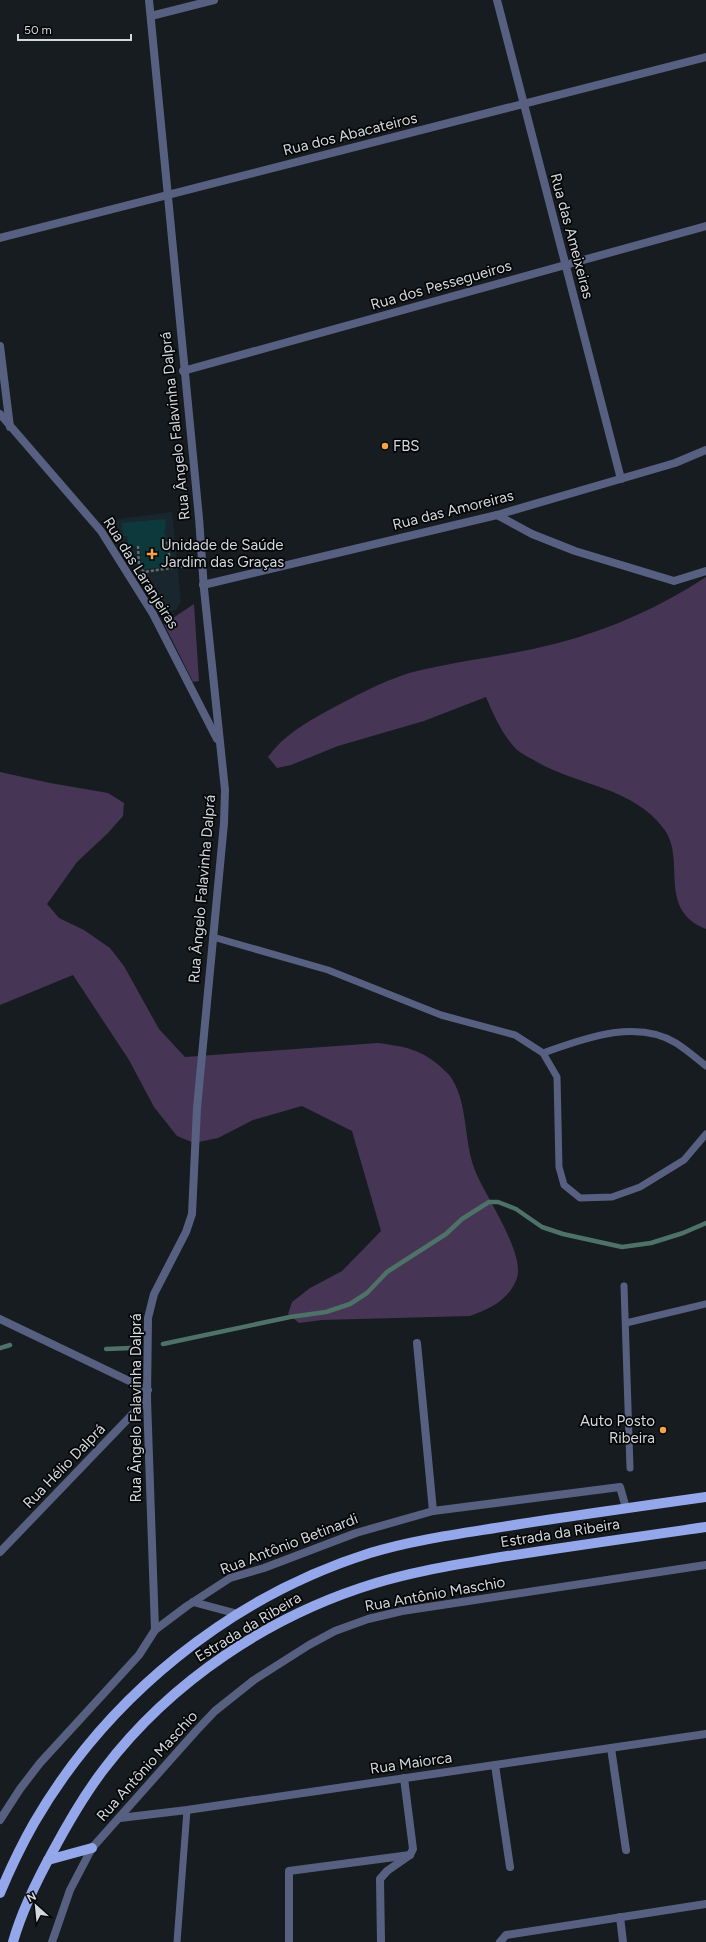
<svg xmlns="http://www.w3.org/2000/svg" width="706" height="1942" font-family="Figtree,sans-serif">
<rect width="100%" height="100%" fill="#161c20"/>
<path fill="#1a262e" d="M172 512 181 602 176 610 167 613 158 607 146 579 103 521Z"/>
<g fill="#463555">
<path d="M706 577V929C656 909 687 860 664 829 633 787 579 786 537 762 531 758 521 754 516 749 502 734 494 716 486 697L424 721 338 746 291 765 277 768 268 757C284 735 304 724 327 711 353 697 381 682 409 673 458 660 509 656 558 643 611 629 660 607 706 577Z"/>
<path d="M194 604 199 681 193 682 164 624Z"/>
<path d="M0 772 50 783 108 793 124 803 123 816 107 834 77 862 47 904 59 918 84 930 110 948 124 966 159 1029 185 1057 378 1043C404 1046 423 1050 442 1068 445 1071 450 1075 452 1079 469 1106 463 1145 477 1175 487 1198 525 1254 517 1278 509 1300 490 1309 470 1316L322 1320 299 1323 288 1314 292 1302 310 1288 342 1271 381 1231 352 1131 302 1106 253 1120 218 1138 194 1143 177 1136 154 1107 129 1060 73 975 0 1005Z"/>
</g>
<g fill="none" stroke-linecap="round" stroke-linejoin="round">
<g stroke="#4e7168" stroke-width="4.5">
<path d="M163 1344 290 1317 326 1312 350 1304 367 1293 387 1272 446 1234 462 1219 489 1202H498L516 1209 542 1227 563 1234 622 1247 651 1243 683 1233 706 1223"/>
<path d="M0 1348 10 1345"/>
<path d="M106 1349 132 1348"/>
</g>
</g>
<path fill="#0d393d" d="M165 519 166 529 164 530 169 566 144 569 143 565H141L140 546 129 547 127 536H123L122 523Z"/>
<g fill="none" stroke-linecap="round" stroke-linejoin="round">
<g stroke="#646a6d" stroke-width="2.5" stroke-dasharray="3 2" stroke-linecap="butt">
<path d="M166 543 189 541"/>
<path d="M168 543 170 568"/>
<path d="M138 546 139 567 144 572 192 565"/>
</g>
<g stroke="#586081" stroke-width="7">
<path d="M213 937 328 970 441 1015 515 1035 543 1053 557 1077 559 1167 564 1185 580 1198 612 1197 640 1187 684 1160 706 1134"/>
<path d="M543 1053C583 1039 636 1018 676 1043 687 1050 696 1058 706 1066"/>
<path d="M624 1286 630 1468"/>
<path d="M626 1323 706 1304"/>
<path d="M177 1942 187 1810"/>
</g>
<g stroke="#586081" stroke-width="8">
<path d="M149 0 199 518 204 589 225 790 224 823 197 1108 192 1214 186 1232 154 1294 148 1318 147 1399 155 1630"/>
<path d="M497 0 621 479"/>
<path d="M151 16 214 0"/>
<path d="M0 238 706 57"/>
<path d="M0 346 10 427"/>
<path d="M183 371 706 226"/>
<path d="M0 414 101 531 153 614 217 739"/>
<path d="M497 515 532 534 575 551 674 581 706 571"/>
<path d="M203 585 497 515 675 463 706 450"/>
<path d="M0 1319 148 1390"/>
<path d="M417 1343 433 1511"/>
<path d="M0 1552 147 1399"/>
<path d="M193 1602 238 1614"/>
<path d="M611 1748 626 1850"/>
<path d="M495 1765 510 1867"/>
<path d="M120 1818 187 1810 706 1734"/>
<path d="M0 1820 20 1789 40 1763 139 1655 155 1630 187 1606 230 1578 264 1568 356 1533 433 1511 620 1487 626 1508"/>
<path d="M620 1917 623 1942"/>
<path d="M52 1942 70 1890 92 1848 196 1731 215 1711 254 1680 309 1645 335 1631 368 1619 402 1611 706 1565"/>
<path d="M289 1942V1871L410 1855"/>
<path d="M381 1942 380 1879 387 1871 410 1855 413 1849 404 1778"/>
<path d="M500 1942 506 1935 706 1904"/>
</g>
<g stroke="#95a7eb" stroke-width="10">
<path d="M48 1860 92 1848"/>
<path d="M0 1893C10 1869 21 1846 34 1823 107 1697 230 1597 370 1553 416 1539 466 1533 514 1525 578 1515 642 1506 706 1497"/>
<path d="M13 1942C22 1910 37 1880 53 1851 68 1823 84 1795 104 1769 171 1681 270 1615 376 1583 415 1571 455 1565 495 1558 565 1547 636 1537 706 1527"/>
</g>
</g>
<g fill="#f6a247" stroke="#050608" stroke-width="1.5">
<circle cx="385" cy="446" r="4"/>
<path d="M150 548h4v4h4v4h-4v4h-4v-4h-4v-4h4z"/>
<circle cx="663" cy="1430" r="4"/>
</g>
<g text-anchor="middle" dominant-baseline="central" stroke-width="3.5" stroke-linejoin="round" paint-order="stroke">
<g font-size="15" fill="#d4d8db" stroke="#050608">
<text transform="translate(350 134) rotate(-14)">Rua dos Abacateiros</text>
<text transform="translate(572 236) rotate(75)">Rua das Ameixeiras</text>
<text transform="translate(441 285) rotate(-16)">Rua dos Pessegueiros</text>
<text transform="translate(175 426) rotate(-96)">Rua Ângelo Falavinha Dalprá</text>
<text transform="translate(453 510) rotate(-14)">Rua das Amoreiras</text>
<text transform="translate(141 573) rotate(58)">Rua das Laranjeiras</text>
<text transform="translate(202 889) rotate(-85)">Rua Ângelo Falavinha Dalprá</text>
<text transform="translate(136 1408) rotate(-90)">Rua Ângelo Falavinha Dalprá</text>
<text transform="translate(64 1466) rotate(-46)">Rua Hélio Dalprá</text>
<text transform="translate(560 1533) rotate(-9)">Estrada da Ribeira</text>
<text transform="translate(289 1544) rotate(-21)">Rua Antônio Betinardi</text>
<text transform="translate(435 1594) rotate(-10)">Rua Antônio Maschio</text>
<text transform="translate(248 1627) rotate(-31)">Estrada da Ribeira</text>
<text transform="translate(411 1763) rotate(-8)">Rua Maiorca</text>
<text transform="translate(147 1766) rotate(-48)">Rua Antônio Maschio</text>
</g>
<g font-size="15" fill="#d4d8db" stroke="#050608" text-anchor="start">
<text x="393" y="446">FBS</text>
<text x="161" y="545">Unidade de Saúde<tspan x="161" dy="17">Jardim das Graças</tspan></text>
<text x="655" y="1421" text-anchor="end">Auto Posto<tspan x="655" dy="17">Ribeira</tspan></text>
</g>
</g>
<g transform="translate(36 1906) rotate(333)" stroke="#050608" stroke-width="3" paint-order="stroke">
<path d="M0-3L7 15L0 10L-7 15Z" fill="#d4d8db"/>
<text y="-6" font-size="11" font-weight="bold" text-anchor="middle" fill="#d4d8db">N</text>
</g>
<path d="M18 34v6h113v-6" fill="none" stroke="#d4d8db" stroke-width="2"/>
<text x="24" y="34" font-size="12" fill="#d4d8db" stroke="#050608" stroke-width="3" paint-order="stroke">50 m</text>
</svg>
